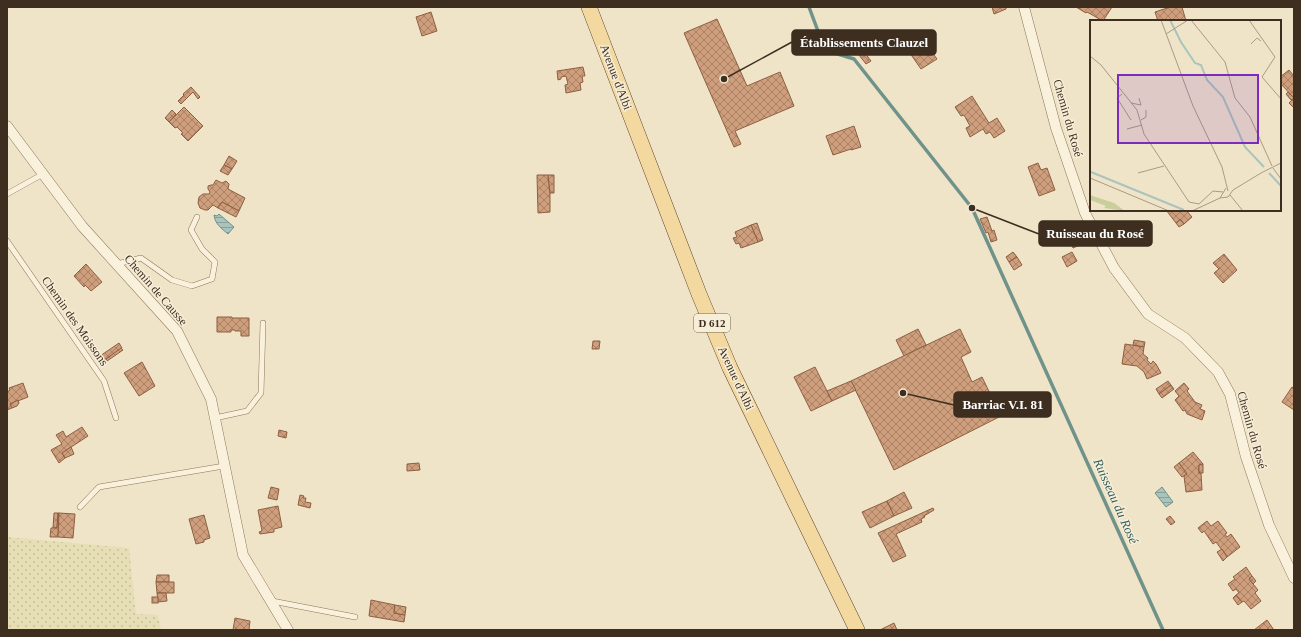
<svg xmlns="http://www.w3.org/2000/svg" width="1301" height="637" font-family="'Times New Roman',serif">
<defs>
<pattern id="farmland-dots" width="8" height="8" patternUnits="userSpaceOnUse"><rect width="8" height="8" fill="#e6deb5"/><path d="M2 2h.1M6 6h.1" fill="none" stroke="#c6bf9b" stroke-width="1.8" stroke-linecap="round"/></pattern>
<pattern id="water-rules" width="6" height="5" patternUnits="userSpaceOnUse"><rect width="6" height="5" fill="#a9c4bc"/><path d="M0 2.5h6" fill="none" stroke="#8ba098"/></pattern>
<pattern id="building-cross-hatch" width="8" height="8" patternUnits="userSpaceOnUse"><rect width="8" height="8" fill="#cf9f7d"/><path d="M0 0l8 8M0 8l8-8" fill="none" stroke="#a98266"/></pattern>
</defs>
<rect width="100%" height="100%" fill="#f0e4c8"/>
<path fill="url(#farmland-dots)" d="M7 537 129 548 136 614 158 615 161 630H7Z"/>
<g fill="url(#water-rules)" stroke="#6f938a">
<path d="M219 214 234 227 228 234C221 228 215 224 214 215L217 216Z"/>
<path d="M1162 487 1173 502 1166 507 1155 493Z"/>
</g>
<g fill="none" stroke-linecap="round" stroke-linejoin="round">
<path stroke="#6f938a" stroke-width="3.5" d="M809 7 825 50 854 59 972 208 1163 630"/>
</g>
<g fill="url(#building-cross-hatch)" stroke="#8d5f41">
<path d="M992 7H1006V9L994 14Z"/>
<path d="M1076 7H1112L1103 21 1087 12 1086 13Z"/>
<path d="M1170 7H1182L1186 21H1158L1155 12Z"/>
<path d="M431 12 437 31 422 36 416 17Z"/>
<path d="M717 19 747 86 780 72 794 106 735 131 741 144 734 147 684 33Z"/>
<path d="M920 36 937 59 921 69 905 46Z"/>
<path d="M864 52 871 61 866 64 859 55Z"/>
<path d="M583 67 585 76H582L583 82 580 83 581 90 566 93 565 85 568 84 566 76 561 77V79L558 80 557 71Z"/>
<path d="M1289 70 1294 76V98L1280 83V77Z"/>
<path d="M191 87 200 97 198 99 193 92 181 104 178 101 184 95 183 94Z"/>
<path d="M1288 92 1294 98 1291 100 1286 94Z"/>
<path d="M972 96 989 123 997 118 1005 131 994 138 990 132 986 134 983 129 970 137 966 128 970 126 964 115 961 116 955 107Z"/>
<path d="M1294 98V108L1289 103Z"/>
<path d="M184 107 203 126 188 141 181 134 183 133 177 127 175 128 169 122Z"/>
<path d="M172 110 176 114 169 122 165 118Z"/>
<path d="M854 126 861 147 851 150V149L833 155 826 136Z"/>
<path d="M229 156 237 161 232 169 224 165Z"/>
<path d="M1038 163 1041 170 1047 168 1055 190 1039 196 1028 167Z"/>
<path d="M224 165 232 169 228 175 220 171Z"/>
<path d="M537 175H548L550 193V212L538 213Z"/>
<path d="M548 175H554V193H550Z"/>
<path d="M216 180 222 183 226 181 229 184 228 189 245 198 239 211 222 202 218 208 213 205 208 210H205L200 208 198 203 199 197 203 194H209L210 192 208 189V186L211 185H213Z"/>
<path d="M222 202 239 211 236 217 218 208Z"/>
<path d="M1166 210H1186L1192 217 1184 224 1180 219 1176 223Z"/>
<path d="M987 217 992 231 994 230 997 240 991 242 988 232 986 233 980 219Z"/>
<path d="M1180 219 1184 224 1179 227 1176 223Z"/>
<path d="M1068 221 1072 228 1082 223 1087 235 1081 238 1084 243 1073 248 1065 232 1061 234 1057 227Z"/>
<path d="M757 223 763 240 758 242 751 225Z"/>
<path d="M751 225 758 242 741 248 739 243 736 244 733 238 737 237 735 232Z"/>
<path d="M1013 252 1017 257 1009 262 1006 257Z"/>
<path d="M1072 252 1077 261 1067 267 1062 257Z"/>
<path d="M1224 254 1237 270 1223 283 1214 273 1219 269 1213 263Z"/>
<path d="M1017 257 1022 265 1014 270 1009 262Z"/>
<path d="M86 264 102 282 91 291 85 285 84 287 74 276Z"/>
<path d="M217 317H232V318H249V336H241V331H235V330H231V332H217Z"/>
<path d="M918 329 926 345 904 356 896 340Z"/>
<path d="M960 329 971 352 961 357 972 382 982 377 1001 416 894 470 851 381Z"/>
<path d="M1134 340 1145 342 1144 347 1133 345Z"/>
<path d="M593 341H600L599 349H592Z"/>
<path d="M119 343 122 348 105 360 103 357 101 359 100 356Z"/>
<path d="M1125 344 1144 347 1143 354 1148 358 1147 360 1151 364 1153 361 1156 364 1161 373 1147 379 1144 372 1137 366 1122 364Z"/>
<path d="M121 348 123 350 107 361 106 359Z"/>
<path d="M142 362 155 386 139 396 124 373Z"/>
<path d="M815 367 832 401 811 411 794 377Z"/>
<path d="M851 381 856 390 832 401 827 391Z"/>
<path d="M1168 381 1171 385 1159 394 1156 389Z"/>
<path d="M23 383 28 397 10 404 12 408 7 410V392L10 390 9 388Z"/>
<path d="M1184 383 1189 389 1187 391 1195 402 1202 405 1200 409 1205 411 1202 420 1187 414 1185 410 1183 411 1175 400 1179 396 1175 391Z"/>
<path d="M1171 385 1174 389 1162 398 1159 394Z"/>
<path d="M1292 387 1294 388V410L1282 402Z"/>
<path d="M18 400 19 403 17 406 12 408 10 404Z"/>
<path d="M82 427 88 436 62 453 65 458 59 463 51 450 62 444 56 435 63 431 66 437Z"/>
<path d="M279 430 287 432 286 438 278 436Z"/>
<path d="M71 447 74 454 65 458 62 453Z"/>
<path d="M1193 452 1203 464 1199 465V473H1201L1202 490 1186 492 1184 476 1187 474 1179 463Z"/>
<path d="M419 463 420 470 407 471V464Z"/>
<path d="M1179 463 1187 474 1182 477 1174 467Z"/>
<path d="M1203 464V473H1199V465Z"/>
<path d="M271 487 279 489 277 500 268 498Z"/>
<path d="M904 492 912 508 894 516 887 501Z"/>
<path d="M300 495 304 496 303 498H306L305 502 311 503 310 508 298 505Z"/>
<path d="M887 501 894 516 870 528 862 512Z"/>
<path d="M278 506 282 527 274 529V532L260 534 259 532 262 531 258 510Z"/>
<path d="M933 508 934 510 924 516 925 517 921 519 922 522 896 534 906 556 893 562 878 533Z"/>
<path d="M54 513H58L57 528H53Z"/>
<path d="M58 513H59L58 537H50L51 528H57Z"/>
<path d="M59 513 75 514 73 538 58 537Z"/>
<path d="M204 515 210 538 204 540V542L196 544 189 519Z"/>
<path d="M1170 516 1175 522 1171 525 1166 519Z"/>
<path d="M1207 521 1211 526 1218 521 1227 533 1225 534 1227 537 1231 534 1240 547 1227 557 1216 542 1213 544 1204 531 1202 533 1198 528Z"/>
<path d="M1222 549 1227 557 1223 561 1217 552Z"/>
<path d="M1246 567 1252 576 1249 579 1258 590 1255 593 1261 601 1251 609 1244 601 1242 602 1236 595 1239 593 1236 589 1233 591 1228 584 1235 579 1233 577Z"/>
<path d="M157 575H169V582H156Z"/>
<path d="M1252 576 1256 581 1253 584 1249 579Z"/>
<path d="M156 582H174V593H157Z"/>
<path d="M157 593H166L167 601 158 602Z"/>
<path d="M1236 595 1242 602 1238 605 1233 598Z"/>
<rect x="152" y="597" width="6" height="6"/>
<path d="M371 600 395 605 394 613 405 615 404 622 369 616Z"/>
<path d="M395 605 406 607 405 615 394 613Z"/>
<path d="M235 618 250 621 249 630H233Z"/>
<path d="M1267 620 1274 630H1254Z"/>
<path d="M894 623 897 630H880Z"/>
</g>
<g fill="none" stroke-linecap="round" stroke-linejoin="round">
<defs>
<g id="lane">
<path d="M7 194 43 174"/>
<path d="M7 241 104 381 116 418"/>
<path d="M117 264 141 258 172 280 192 286 212 279 215 262 202 249 191 230 197 217"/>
<path d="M215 418 247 411 261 393 263 323"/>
<path d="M80 507 99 487 224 466"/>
<path d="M272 601 355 617"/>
</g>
<g id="street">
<path d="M1024 7 1056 128 1085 213 1114 268 1148 314 1185 338 1218 372 1230 394 1246 457 1269 525 1294 578"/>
<path d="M7 126 82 226 177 331 211 399 243 555 288 630"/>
</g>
<path id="primary" d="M589 7 699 294 730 368 857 630"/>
</defs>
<use href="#lane" stroke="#8d765c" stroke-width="6"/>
<use href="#street" stroke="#8d765c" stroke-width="11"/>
<use href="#primary" stroke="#5b4430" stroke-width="16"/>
<use href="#lane" stroke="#faf1dc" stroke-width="5"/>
<use href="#street" stroke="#faf1dc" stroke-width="10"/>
<use href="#primary" stroke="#f3d9a0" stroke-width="15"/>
</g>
<g text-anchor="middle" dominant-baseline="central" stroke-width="3" stroke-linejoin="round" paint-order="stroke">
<rect fill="#f7eed8" stroke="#756857" stroke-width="1" x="694" y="314" width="36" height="18" rx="3"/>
<g font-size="11" font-weight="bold" fill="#3d2e20">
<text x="712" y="323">D 612</text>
</g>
<g font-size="12" fill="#3d2e20" stroke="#f7eed8">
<text transform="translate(616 77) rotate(69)">Avenue d'Albi</text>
<text transform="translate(1068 118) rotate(74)">Chemin du Rosé</text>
<text transform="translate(156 290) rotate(49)">Chemin de Causse</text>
<text transform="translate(75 321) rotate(55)">Chemin des Moissons</text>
<text transform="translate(736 378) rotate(65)">Avenue d'Albi</text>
<text transform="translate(1252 430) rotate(74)">Chemin du Rosé</text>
</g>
<g font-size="13" font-style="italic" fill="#2f5d5a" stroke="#f7eed8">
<text transform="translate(1116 501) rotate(66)">Ruisseau du Rosé</text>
</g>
</g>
<g transform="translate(1090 20)">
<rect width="191" height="191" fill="#f0e4c8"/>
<path d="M0 175 24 183 35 191 14 188 16 186 0 180Z" fill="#c9cf9b"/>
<path fill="none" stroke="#a9c4bc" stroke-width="2" d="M80 0 91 22 105 43 111 45 117 60 133 77 155 127 174 147M1 152 94 190M179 153 191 166"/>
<path fill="none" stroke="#a89b85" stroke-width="1" d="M71 0 103 86 132 147 138 171M101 0 135 42 145 78 160 97 182 146M159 0 185 37 172 57 191 79M76 14 98 0M161 24 167 18 171 21M0 36 11 45 47 90 54 114 99 182 109 184 123 171 133 172M32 74 27 78 41 100M41 83 51 85 49 78M51 100 56 97V90M37 109 52 105M183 148 191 159M48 153 74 146M0 158 79 191M140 175 153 191M130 178 138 177 143 170 171 153 191 143M102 191 130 178 136 168"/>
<path fill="#7b2cbf" fill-opacity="0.15" stroke="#7b2cbf" stroke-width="2" d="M28 55H168V123H28Z"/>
<rect width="191" height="191" fill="none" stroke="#3d2e20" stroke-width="2"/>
</g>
<path fill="none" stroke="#3d2e20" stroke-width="1.5" d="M724 79L792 42M972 208L1039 234M903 393L954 405"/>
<g fill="#3d2e20" stroke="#f7eed8" stroke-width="1.5">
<circle cx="724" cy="79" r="4"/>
<circle cx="972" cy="208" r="4"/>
<circle cx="903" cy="393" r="4"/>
</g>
<g fill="#3d2e20" stroke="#3d2e20" stroke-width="1.5">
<rect x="792" y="30" width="144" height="25" rx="4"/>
<rect x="1039" y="221" width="113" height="25" rx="4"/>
<rect x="954" y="392" width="97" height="25" rx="4"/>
</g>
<g font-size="13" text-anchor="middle" font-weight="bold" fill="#fff">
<text x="864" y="47">Établissements Clauzel</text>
<text x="1095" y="238">Ruisseau du Rosé</text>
<text x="1003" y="409">Barriac V.I. 81</text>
</g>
<rect width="1301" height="637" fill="none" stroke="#3d2e20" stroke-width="16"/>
</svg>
